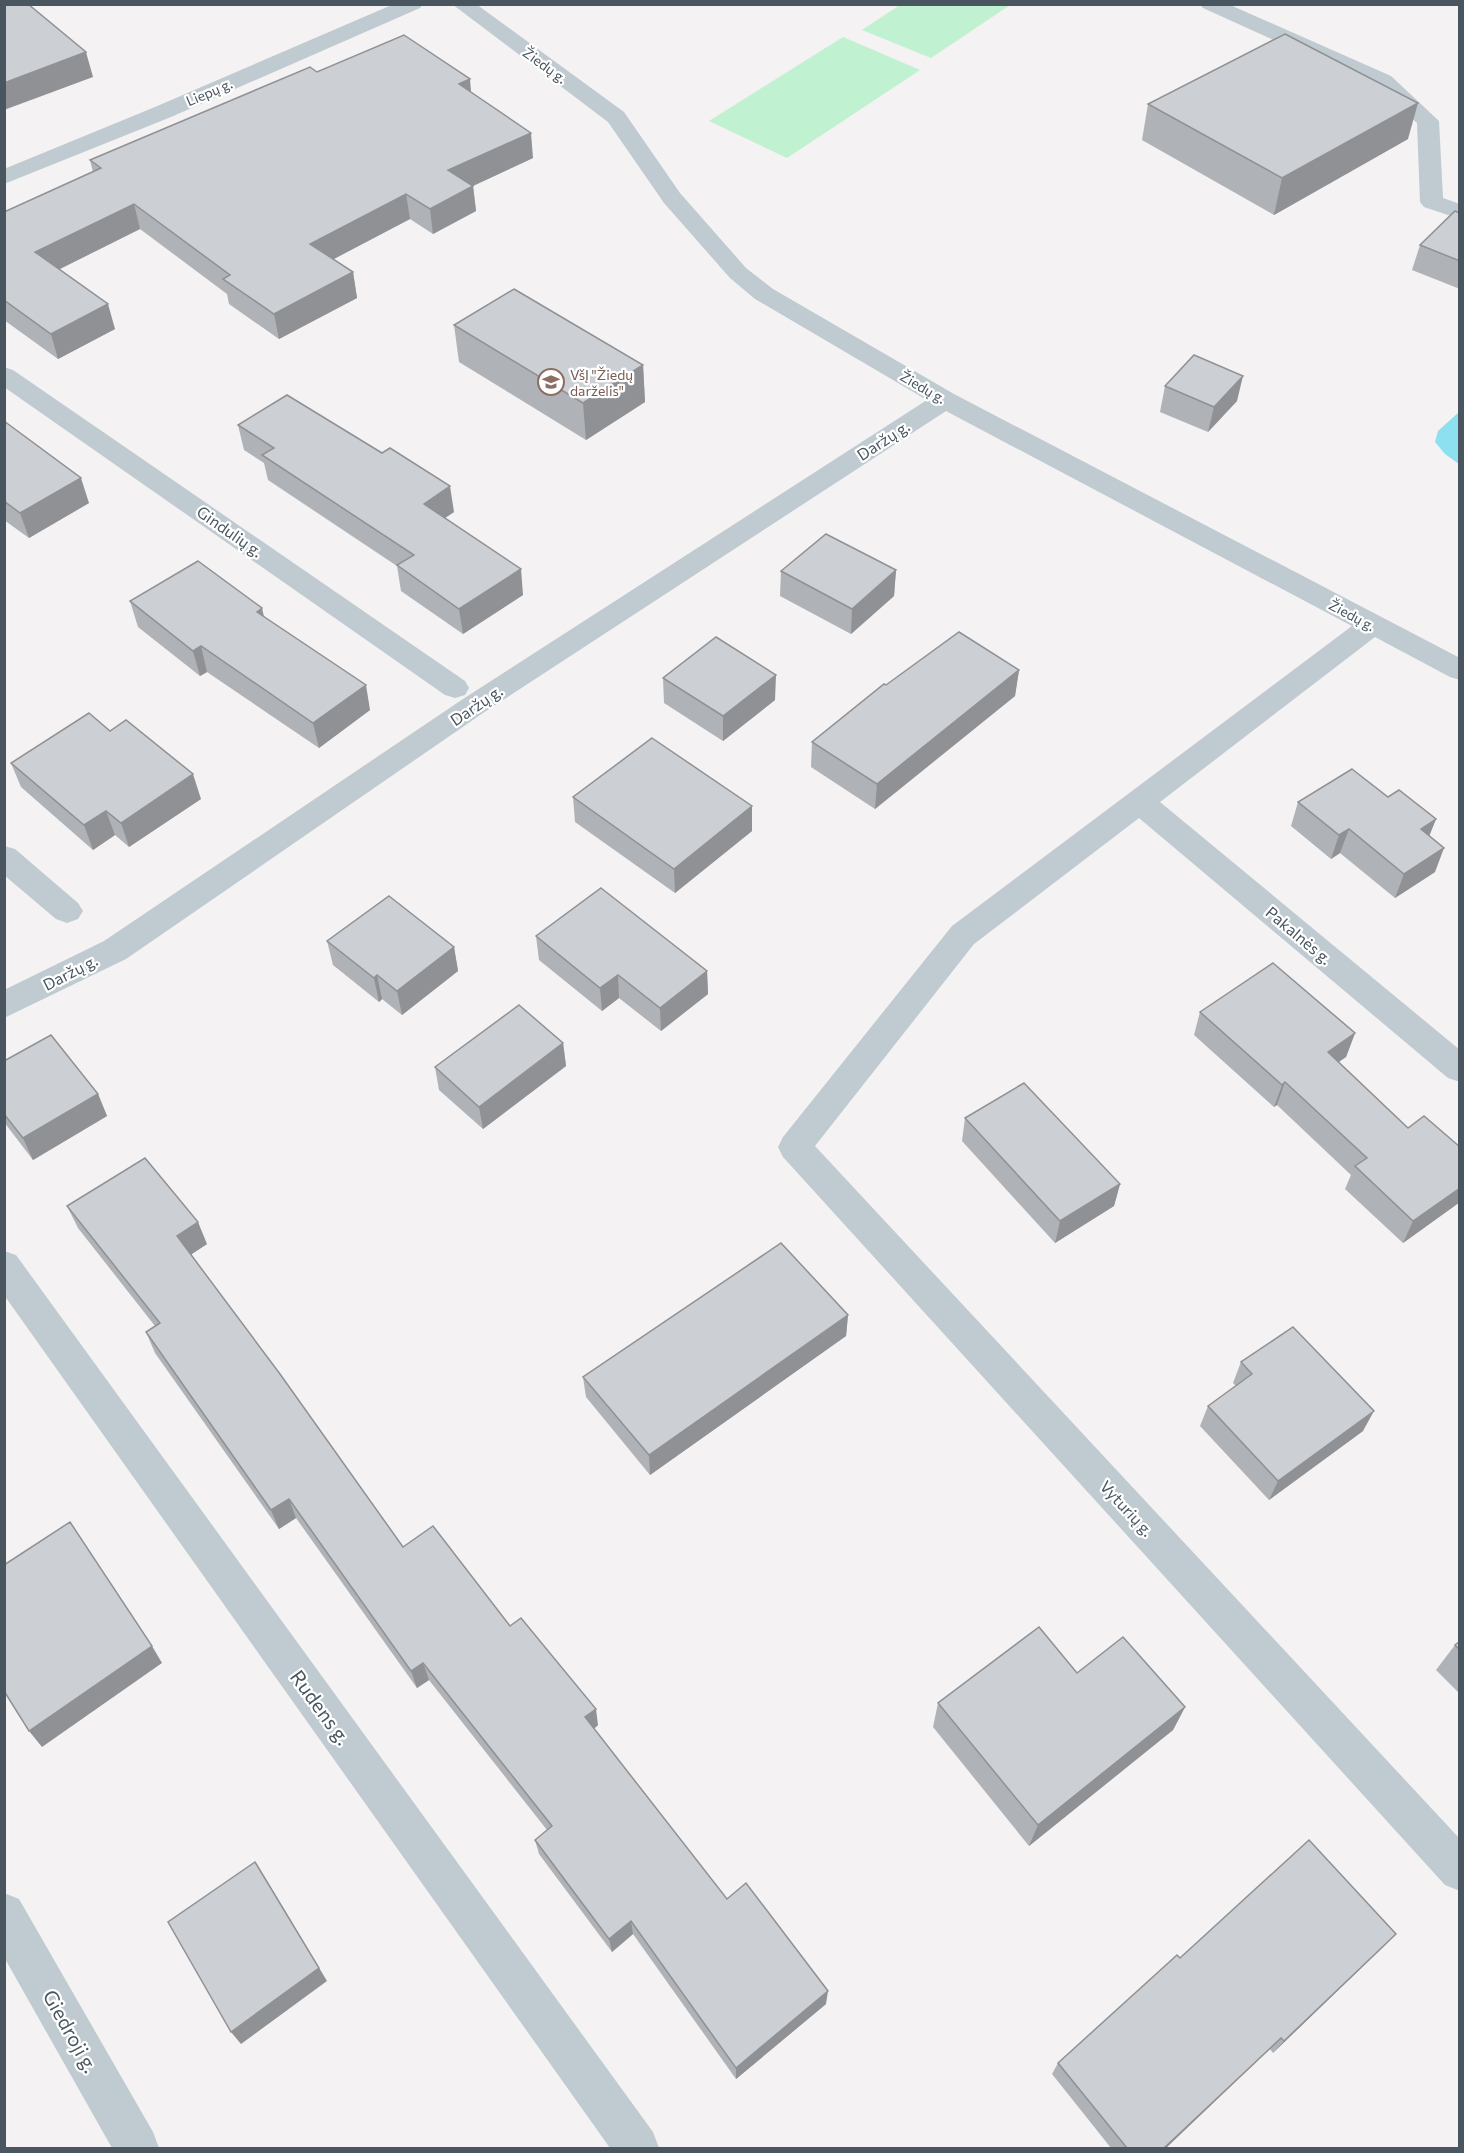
<svg xmlns="http://www.w3.org/2000/svg" width="1464" height="2153" font-family="Commissioner,sans-serif">
<rect width="100%" height="100%" fill="#f4f2f2"/>
<g fill="#c0f1d1">
<path d="M900 5V4L1010 5 931 58 862 30Z"/>
<path d="M843 37 920 70 787 158 709 121Z"/>
</g>
<path fill="#8de0ef" d="M1459 412V464L1445 454 1435 442 1438 431Z"/>
<g fill="none" stroke-linecap="round" stroke-linejoin="round">
<g fill="#bfcad1" fill-rule="evenodd">
<path d="M394 4H423L420 8 171 117 4 184V169L155 107Z"/>
<path d="M452 4H476L624 112 680 193 746 268 773 289 954 394 1460 658V680L1450 677 1375 637 1160 802 1460 1050V1082L1448 1078 1139 818 974 944 815 1146 1460 1839V1891L1445 1885 783 1157 778 1147 783 1137 952 926 1352 626 946 411 483 713 126 959 4 1018V990L104 941 463 699 927 400 755 299 730 278 664 203 608 122Z"/>
<path d="M1200 4H1228L1391 76 1439 121 1443 198 1460 204V219L1424 207 1420 202 1417 123 1375 86 1203 8Z"/>
<path d="M4 367 13 370 465 681 469 688 465 695 455 698 445 695 4 387Z"/>
<path d="M4 846 15 849 78 903 83 911 78 919 67 923 56 919 4 875Z"/>
<path d="M4 1251 16 1255 653 2132 659 2148H610L4 1295Z"/>
<path d="M4 1893 19 1899 153 2132 159 2148H112L4 1957Z"/>
</g>
</g>
<g fill="#afb2b6">
<path d="M317 72 471 92 533 158 473 186 476 211 433 234 410 219 333 259 353 272 357 298 279 339 229 304 227 294 140 229 59 269 115 329 58 359 4 320V212L93 172 90 160Z"/>
<path d="M1148 104 1408 139 1274 215 1142 140Z"/>
<path d="M1460 213V289L1412 270 1420 245Z"/>
<path d="M454 325 643 365 645 402 586 440 459 362Z"/>
<path d="M1165 386 1237 401 1208 432 1160 412Z"/>
<path d="M4 421 89 503 29 538 4 520Z"/>
<path d="M238 425 454 512 445 518 523 595 463 634 401 591 397 566 268 480 264 463 244 450Z"/>
<path d="M896 570 894 596 851 634 780 596 781 571Z"/>
<path d="M130 601 264 616 370 710 319 748 207 672 200 676 138 627Z"/>
<path d="M1019 670 1015 696 875 809 811 767 812 742 886 685Z"/>
<path d="M663 678 775 700 723 741 664 703Z"/>
<path d="M110 731 201 799 129 847 115 835 93 850 21 787 11 763Z"/>
<path d="M573 797 752 806V831L675 893 575 822Z"/>
<path d="M1388 797 1436 819 1429 836 1435 872 1395 898 1340 853 1331 859 1291 826 1298 802Z"/>
<path d="M536 936 707 971 708 994 661 1031 619 998 602 1011 539 960Z"/>
<path d="M327 941 454 947 458 971 402 1015 382 999 379 1002 333 965Z"/>
<path d="M1200 1012 1355 1033 1346 1057 1338 1062 1408 1128 1460 1147V1202L1403 1243 1345 1189 1351 1175 1277 1105 1274 1107 1194 1035Z"/>
<path d="M563 1043 566 1066 483 1129 439 1090 435 1067Z"/>
<path d="M4 1061 98 1094 107 1116 33 1160 4 1122Z"/>
<path d="M965 1118 1120 1184 1114 1206 1055 1243 962 1141Z"/>
<path d="M67 1206 207 1244 191 1254 403 1547 510 1626 598 1725 594 1729 727 1899 826 2004 736 2079 633 1934 612 1952 539 1854 535 1840 547 1830 429 1680 417 1688 296 1518 279 1529 155 1353 146 1332 155 1326 78 1228Z"/>
<path d="M848 1315 846 1336 650 1475 586 1397 583 1377Z"/>
<path d="M1241 1362 1363 1431 1269 1500 1200 1426 1208 1406 1236 1386 1233 1383Z"/>
<path d="M1460 1641V1694L1436 1670 1455 1645Z"/>
<path d="M1077 1673 1185 1707 1173 1730 1029 1846 933 1727 938 1703Z"/>
<path d="M1396 1934 1273 2053 1270 2049 1166 2148H1111L1052 2074 1058 2063 1180 1958Z"/>
</g>
<g fill="#8f9194">
<path d="M86 52 93 77 4 110V83Z"/>
<path d="M470 79 472 104 459 84Z"/>
<path d="M1418 103 1408 139 1274 215 1282 178Z"/>
<path d="M531 133 533 158 451 196 448 170Z"/>
<path d="M473 186 476 211 433 234 430 209Z"/>
<path d="M406 194 410 219 315 269 310 244Z"/>
<path d="M134 204 140 229 42 278 35 252Z"/>
<path d="M353 272 357 298 279 339 274 314Z"/>
<path d="M108 304 115 329 58 359 51 334Z"/>
<path d="M643 365 645 402 586 440 583 403Z"/>
<path d="M1243 376 1237 401 1208 432 1214 407Z"/>
<path d="M81 478 89 503 29 538 20 513Z"/>
<path d="M450 486 454 512 428 529 424 504Z"/>
<path d="M521 569 523 595 463 634 459 609Z"/>
<path d="M896 570 894 596 851 634 852 609Z"/>
<path d="M262 608 268 634 257 612Z"/>
<path d="M201 646 207 672 200 676 193 651Z"/>
<path d="M1019 670 1015 696 875 809 877 784Z"/>
<path d="M776 675 775 700 723 741V716Z"/>
<path d="M366 685 370 710 319 748 313 723Z"/>
<path d="M193 774 201 799 129 847 121 823Z"/>
<path d="M752 806V831L675 893 674 869Z"/>
<path d="M106 811 115 835 93 850 84 825Z"/>
<path d="M1436 819 1426 844 1421 829Z"/>
<path d="M1349 829 1340 853 1331 859 1339 835Z"/>
<path d="M1444 848 1435 872 1395 898 1404 874Z"/>
<path d="M454 947 458 971 402 1015 397 991Z"/>
<path d="M707 971 708 994 661 1031 660 1008Z"/>
<path d="M377 975 382 999 379 1002 374 978Z"/>
<path d="M618 975 619 998 602 1011 600 988Z"/>
<path d="M1355 1033 1346 1057 1319 1076 1328 1052Z"/>
<path d="M563 1043 566 1066 483 1129 479 1107Z"/>
<path d="M1285 1082 1277 1105 1274 1107 1282 1085Z"/>
<path d="M98 1094 107 1116 33 1160 23 1138Z"/>
<path d="M1120 1184 1114 1206 1055 1243 1060 1221Z"/>
<path d="M1460 1188V1202L1403 1243 1413 1221Z"/>
<path d="M198 1222 207 1244 186 1258 177 1236Z"/>
<path d="M848 1315 846 1336 650 1475 649 1455Z"/>
<path d="M1374 1411 1363 1431 1269 1500 1278 1481Z"/>
<path d="M289 1499 296 1518 279 1529 271 1510Z"/>
<path d="M152 1646 162 1663 42 1747 29 1731Z"/>
<path d="M423 1663 429 1680 417 1688 411 1671Z"/>
<path d="M1185 1707 1173 1730 1029 1846 1038 1825Z"/>
<path d="M596 1709 598 1725 588 1734 585 1717Z"/>
<path d="M264 1876 327 1981 241 2044 231 2032Z"/>
<path d="M631 1921 633 1934 612 1952 609 1939Z"/>
<path d="M1396 1934 1383 1947 1273 2053 1284 2041Z"/>
<path d="M828 1991 826 2004 736 2079V2068Z"/>
<path d="M1281 2038 1166 2148H1164Z"/>
</g>
<g fill="#cccfd4" stroke="#8f9194" stroke-width="1.5">
<path d="M4 4H28L86 52 4 83Z"/>
<path d="M1285 34 1418 103 1282 178 1148 104Z"/>
<path d="M404 35 470 79 459 84 531 133 448 170 473 186 430 209 406 194 310 244 353 272 274 314 223 279 230 275 134 204 35 252 108 304 51 334 4 300V212L101 168 90 160 310 67 317 72Z"/>
<path d="M1455 211 1460 213V261L1420 245Z"/>
<path d="M514 289 643 365 583 403 454 325Z"/>
<path d="M1194 355 1243 376 1214 407 1165 386Z"/>
<path d="M287 395 382 453 390 448 450 486 424 504 521 569 459 609 397 565 414 555 262 455 274 448 238 425Z"/>
<path d="M4 421 81 478 20 513 4 501Z"/>
<path d="M826 534 896 570 852 609 781 571Z"/>
<path d="M198 561 262 608 257 612 366 685 313 723 201 646 193 651 130 601Z"/>
<path d="M959 632 1019 670 877 784 812 742 884 684 886 685Z"/>
<path d="M716 637 776 675 723 716 663 678Z"/>
<path d="M89 713 110 731 126 720 193 774 121 823 106 811 84 825 11 763Z"/>
<path d="M652 738 752 806 674 869 573 797Z"/>
<path d="M1352 769 1388 797 1399 790 1436 819 1421 829 1444 848 1404 874 1349 829 1339 835 1298 802Z"/>
<path d="M601 888 707 971 660 1008 618 975 600 988 536 936Z"/>
<path d="M389 896 454 947 397 991 377 975 374 978 327 941Z"/>
<path d="M1273 963 1355 1033 1328 1052 1408 1128 1424 1116 1460 1147V1188L1413 1221 1355 1166 1367 1158 1285 1082 1282 1085 1200 1012Z"/>
<path d="M519 1005 563 1043 479 1107 435 1067Z"/>
<path d="M51 1035 98 1094 23 1138 4 1114V1061Z"/>
<path d="M1024 1083 1120 1184 1060 1221 965 1118Z"/>
<path d="M145 1158 198 1222 177 1236 280 1374 403 1547 433 1526 510 1626 521 1618 596 1709 585 1717 727 1899 746 1883 828 1991 736 2068 631 1921 609 1939 535 1840 552 1826 423 1663 411 1671 289 1499 271 1510 146 1332 160 1323 67 1206Z"/>
<path d="M781 1243 848 1315 649 1455 583 1377Z"/>
<path d="M1293 1327 1374 1411 1278 1481 1208 1406 1252 1374 1241 1362Z"/>
<path d="M70 1522 152 1646 29 1731 4 1691V1565Z"/>
<path d="M1039 1627 1077 1673 1123 1637 1185 1707 1038 1825 938 1703Z"/>
<path d="M1460 1641V1650L1455 1645Z"/>
<path d="M1309 1840 1396 1934 1284 2041 1281 2038 1164 2148H1127L1058 2063 1177 1955 1180 1958Z"/>
<path d="M255 1862 319 1968 231 2032 168 1922Z"/>
</g>
<defs>
<symbol id="school-ring" viewBox="-11 -11 22 22"><circle r="9.5" fill="#fff" stroke="#8d6e63" stroke-width="1.5"/><path d="M0-5L7-2L0 1L-7-2ZM-4 1L0 2.5L4 1V4Q0 6-4 4Z" fill="#8d6e63"/></symbol>
</defs>
<g fill-rule="evenodd">
<use href="#school-ring" x="536" y="367" width="30" height="30"/>
</g>
<g text-anchor="middle" dominant-baseline="central" stroke-width="4.5" stroke-linejoin="round" paint-order="stroke">
<g font-size="14" fill="#495660" stroke="#fff">
<text transform="translate(545 65) rotate(36)">Žiedų g.</text>
<text transform="translate(209 92) rotate(-23)">Liepų g.</text>
<text transform="translate(923 387) rotate(30)">Žiedų g.</text>
<text transform="translate(1352 615) rotate(28)">Žiedų g.</text>
</g>
<g font-size="14" fill="#785e54" stroke="#fff" text-anchor="start">
<text x="570" y="374">VšĮ "Žiedų<tspan x="570" dy="16">darželis"</tspan></text>
</g>
<g font-size="16" fill="#495660" stroke="#fff">
<text transform="translate(883 440) rotate(-33)">Daržų g.</text>
<text transform="translate(230 531) rotate(35)">Gindulių g.</text>
<text transform="translate(476 705) rotate(-34)">Daržų g.</text>
<text transform="translate(1299 935) rotate(40)">Pakalnės g.</text>
<text transform="translate(70 972) rotate(-27)">Daržų g.</text>
<text transform="translate(1127 1508) rotate(47)">Vyturių g.</text>
</g>
<g font-size="20" fill="#495660" stroke="#fff">
<text transform="translate(321 1707) rotate(54)">Rudens g.</text>
<text transform="translate(71 2031) rotate(61)">Giedroji g.</text>
</g>
</g>
<rect width="1464" height="2153" fill="none" stroke="#495660" stroke-width="12"/>
</svg>
